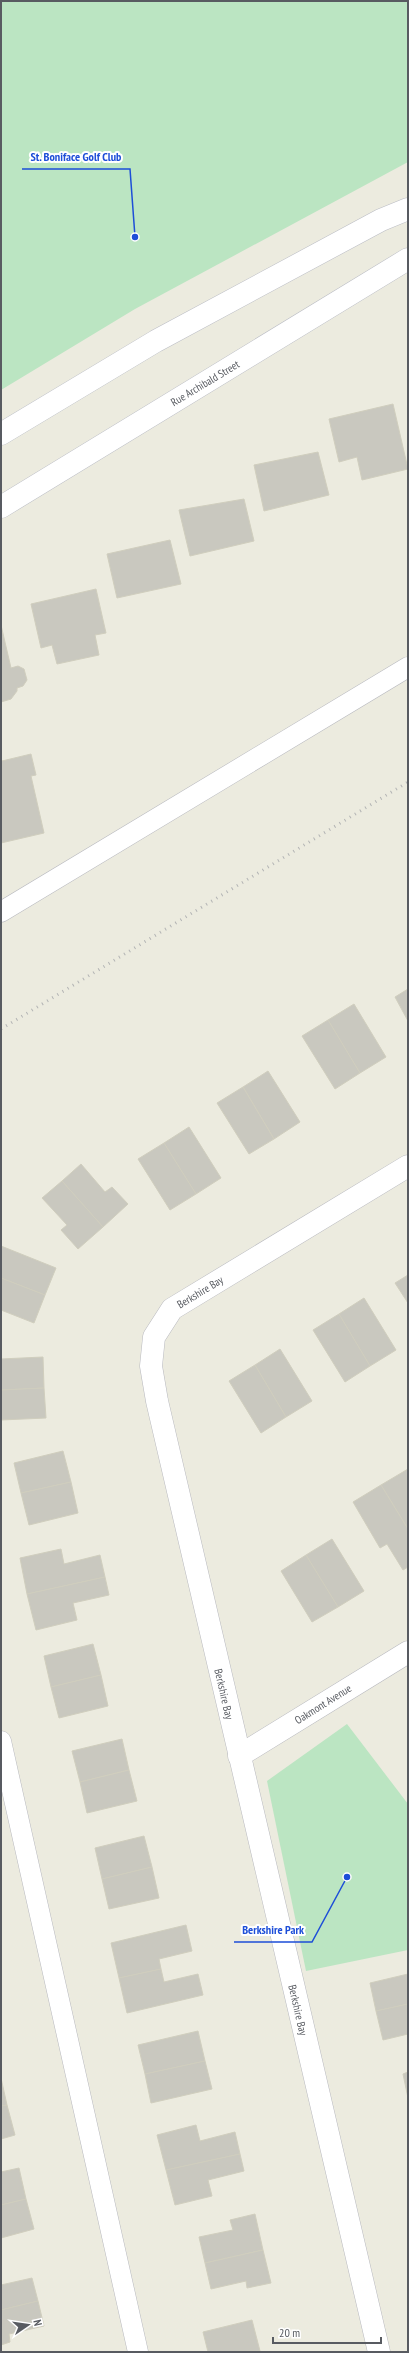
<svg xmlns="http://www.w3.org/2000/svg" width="409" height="2353" font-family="'PT Sans Narrow',sans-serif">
<rect width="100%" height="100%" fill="#ecebdf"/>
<g fill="#bbe5c2">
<path d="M1 1H408V162L135 309 1 390Z"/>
<path d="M347 1724 408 1804V1950L306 1971 267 1781Z"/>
</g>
<g fill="#c9c8bf" stroke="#d0cebe">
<path d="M393 404 408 469 362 480 357 457 339 462 329 419Z"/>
<path d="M318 452 329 495 264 511 254 465Z"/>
<path d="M244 499 254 541 190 556 179 510Z"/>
<path d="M170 540 181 584 117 598 107 554Z"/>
<path d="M96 589 106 633 95 635 99 655 57 664 52 645 41 648 31 604Z"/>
<path d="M1 625 11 668 18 666 24 669 27 680 23 686 17 688V691L11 699 1 702Z"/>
<path d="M31 754 36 775 31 776 44 833 1 843V758L2 761Z"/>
<path d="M408 989V1021L395 997Z"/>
<path d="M354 1004 386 1057 360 1073 328 1020Z"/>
<path d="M328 1020 360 1073 335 1089 302 1036Z"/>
<path d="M268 1071 300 1122 274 1139 243 1087Z"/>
<path d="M243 1087 274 1139 249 1154 217 1103Z"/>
<path d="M189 1127 221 1178 196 1194 164 1143Z"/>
<path d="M164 1143 196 1194 170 1210 138 1159Z"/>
<path d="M81 1164 105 1192 112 1187 128 1204 103 1227 62 1181Z"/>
<path d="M62 1181 103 1227 78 1249 61 1230 67 1225 42 1198Z"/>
<path d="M1 1246 56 1268 45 1295 1 1278Z"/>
<path d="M408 1275V1303L395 1283Z"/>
<path d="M1 1278 45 1295 34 1323 1 1310Z"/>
<path d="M364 1298 396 1350 370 1366 339 1314Z"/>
<path d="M339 1314 370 1366 345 1382 313 1330Z"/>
<path d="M280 1349 312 1401 286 1417 255 1365Z"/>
<path d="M43 1357 44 1388 1 1390V1359Z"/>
<path d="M255 1365 286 1417 261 1433 229 1381Z"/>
<path d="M44 1388 46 1418 1 1420V1390Z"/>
<path d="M63 1451 71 1482 21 1493 14 1463Z"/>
<path d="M408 1469V1529L381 1485Z"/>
<path d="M71 1482 78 1513 29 1525 21 1493Z"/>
<path d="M381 1485 408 1529V1567L403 1570 387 1544 380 1548 353 1502Z"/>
<path d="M332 1539 364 1591 338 1607 306 1555Z"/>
<path d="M61 1549 64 1564 100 1555 105 1577 27 1594 20 1558Z"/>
<path d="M306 1555 338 1607 312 1622 281 1571Z"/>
<path d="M105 1577 109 1595 73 1603 77 1620 36 1630 27 1594Z"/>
<path d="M93 1644 101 1675 51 1687 44 1656Z"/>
<path d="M101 1675 108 1706 59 1718 51 1687Z"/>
<path d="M122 1739 129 1770 80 1782 72 1751Z"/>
<path d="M129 1770 137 1801 87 1813 80 1782Z"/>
<path d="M144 1836 152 1867 102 1879 95 1848Z"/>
<path d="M152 1867 159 1898 109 1909 102 1879Z"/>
<path d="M186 1925 192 1951 159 1959 161 1969 119 1978 111 1943Z"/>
<path d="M161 1969 164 1982 198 1974 203 1995 127 2013 119 1978Z"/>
<path d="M408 1974V2004L376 2011 370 1983Z"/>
<path d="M408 2004V2034L383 2040 376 2011Z"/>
<path d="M198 2031 205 2061 145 2074 138 2045Z"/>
<path d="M205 2061 212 2089 151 2103 145 2074Z"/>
<path d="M408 2072V2098L403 2074Z"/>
<path d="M1 2078 7 2105 1 2106Z"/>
<path d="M7 2105 15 2135 1 2139V2106Z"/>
<path d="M196 2125 200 2141 235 2132 240 2154 166 2170 157 2135Z"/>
<path d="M240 2154 244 2171 208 2180 212 2196 175 2205 166 2170Z"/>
<path d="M19 2168 26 2199 1 2205V2172Z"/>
<path d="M26 2199 34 2229 1 2238V2205Z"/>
<path d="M255 2214 263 2250 205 2263 199 2237 233 2230 230 2220Z"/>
<path d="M263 2250 271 2283 247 2288 246 2281 211 2289 205 2263Z"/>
<path d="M32 2278 38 2301 1 2310V2285Z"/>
<path d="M38 2301 44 2326 9 2334 10 2342 1 2345V2310Z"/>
<path d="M252 2320 260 2351 208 2352 203 2332Z"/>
</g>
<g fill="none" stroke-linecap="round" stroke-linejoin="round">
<defs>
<g id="lane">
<path d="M1 912 408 667"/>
<path d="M1 1741 138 2352"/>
</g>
<g id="street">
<path d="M239 1756 408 1652"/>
<path d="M379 2352 157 1401 151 1366 154 1337 172 1309 408 1166"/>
</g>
<g id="secondary">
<path d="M1 434 156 341 381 220 408 209"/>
<path d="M1 507 408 259"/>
</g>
</defs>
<use href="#lane" stroke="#b8b9bf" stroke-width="21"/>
<use href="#street" stroke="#b8b9bf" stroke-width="23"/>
<use href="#secondary" stroke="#babcc4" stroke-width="23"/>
<use href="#lane" stroke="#fff" stroke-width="20"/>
<use href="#street" stroke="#fff" stroke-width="22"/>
<use href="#secondary" stroke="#fff" stroke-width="22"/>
<path stroke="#b3b4b4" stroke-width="3" stroke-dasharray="1 5" stroke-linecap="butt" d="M1 1029 408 782"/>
</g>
<g text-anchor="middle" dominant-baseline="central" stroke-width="4" stroke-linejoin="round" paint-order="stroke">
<g font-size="11" fill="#585b61" stroke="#fff">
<text transform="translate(205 383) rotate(-31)">Rue Archibald Street</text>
<text transform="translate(200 1292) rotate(-31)">Berkshire Bay</text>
<text transform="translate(224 1694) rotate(77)">Berkshire Bay</text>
<text transform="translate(323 1704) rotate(-32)">Oakmont Avenue</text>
<text transform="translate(298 2010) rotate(77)">Berkshire Bay</text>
</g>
</g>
<path fill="none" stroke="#1d4ed8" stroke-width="1.5" d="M135 237L130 169H22M347 1877L312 1942H234"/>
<g fill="#1d4ed8" stroke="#fff" stroke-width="1.5">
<circle cx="135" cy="237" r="4"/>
<circle cx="347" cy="1877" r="4"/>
</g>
<g font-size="12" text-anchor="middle" font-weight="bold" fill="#1d4ed8" stroke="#fff" stroke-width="4" stroke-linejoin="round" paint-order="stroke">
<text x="76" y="161">St. Boniface Golf Club</text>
<text x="273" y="1934">Berkshire Park</text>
</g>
<rect width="409" height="2353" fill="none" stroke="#585b61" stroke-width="4"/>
<g transform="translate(28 2325) rotate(77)" stroke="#ffffff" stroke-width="3" paint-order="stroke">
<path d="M0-3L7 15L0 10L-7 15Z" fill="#585b61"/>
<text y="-6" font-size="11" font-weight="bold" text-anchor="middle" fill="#585b61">N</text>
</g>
<path d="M273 2337v6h108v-6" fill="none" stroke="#585b61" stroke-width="2"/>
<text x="279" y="2337" font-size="12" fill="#585b61" stroke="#ffffff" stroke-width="3" paint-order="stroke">20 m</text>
</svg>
